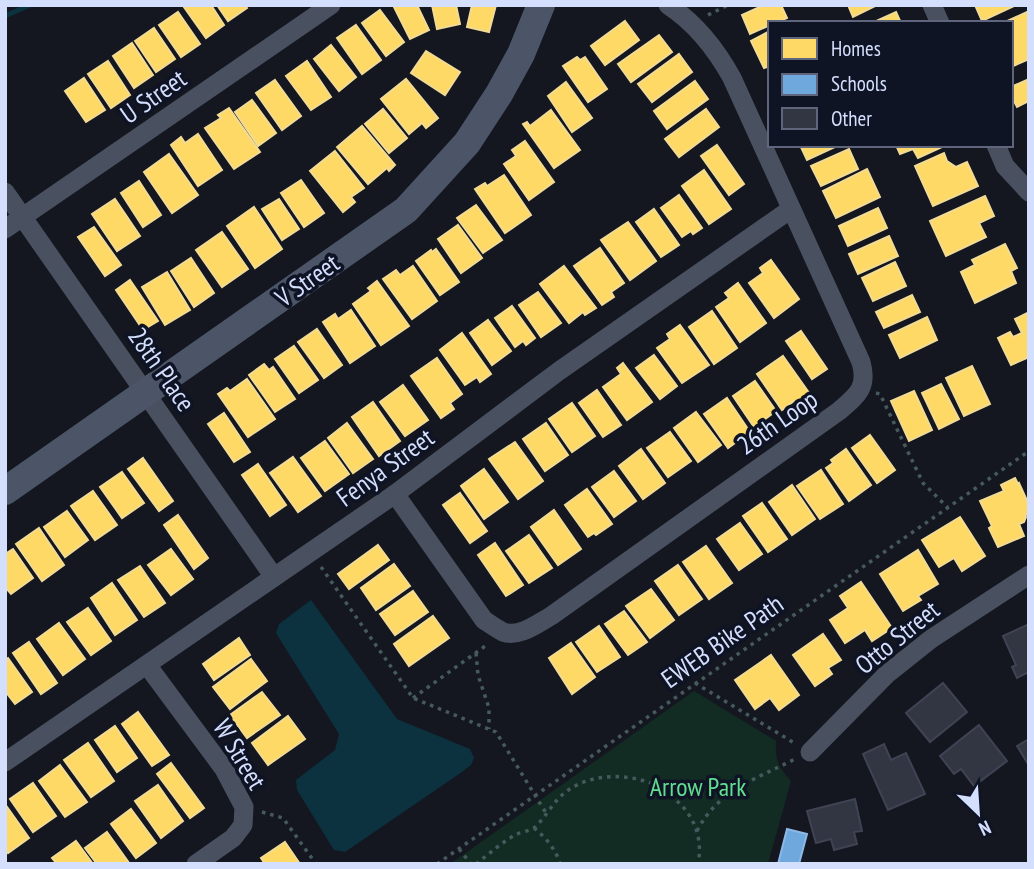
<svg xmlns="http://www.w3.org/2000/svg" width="1034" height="869" font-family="'PT Sans Narrow',sans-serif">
<rect width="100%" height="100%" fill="#141720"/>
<path fill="#122c23" d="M694 691 776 741C775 760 778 767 791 781L768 864H450Z"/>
<path fill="#0c313f" d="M311 600 397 719 470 749 474 758 471 765 459 774 345 852 334 850 297 790 296 780 335 750 339 734 276 633 279 624Z"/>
<g fill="#ffd966" stroke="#f2db94" stroke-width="2">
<path d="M186 5H211L224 25 206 38 184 7Z"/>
<path d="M217 5H245L247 8 228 21Z"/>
<path d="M393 5H417L429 30 410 39Z"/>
<path d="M432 5H456L460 24 437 29Z"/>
<path d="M472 5H496L489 32 467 27Z"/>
<path d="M764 5H781L787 18 775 23H770V25L750 34 742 15Z"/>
<path d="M848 5H877L853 17Z"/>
<path d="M975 5H1016L982 21Z"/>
<path d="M380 10 404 42 386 56 362 23Z"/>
<path d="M1029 11V59L1011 67V23H1003Z"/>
<path d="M178 12 200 44 181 57 159 25Z"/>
<path d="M896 12 901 23H872Z"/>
<path d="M625 21 639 40 605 65 591 46Z"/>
<path d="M356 25 381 60 362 74 337 38Z"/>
<path d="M154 28 175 59 156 72 135 41Z"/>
<path d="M770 31V66L764 68 751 41Z"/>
<path d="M659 35 672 52 631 82 618 64Z"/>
<path d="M132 43 153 75 134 88 113 56Z"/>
<path d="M331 45 356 77 339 91 314 59Z"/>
<path d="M426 51 460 72 445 95 411 73Z"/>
<path d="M679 54 692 72 652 102 638 84Z"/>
<path d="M577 57 580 60 585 57 607 89 588 102 563 66Z"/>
<path d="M108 61 130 95 111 108 88 74Z"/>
<path d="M307 61 331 97 311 110 286 76Z"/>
<path d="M84 78 105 110 86 122 65 91Z"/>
<path d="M406 79 438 118 426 128 422 123 409 134 381 99Z"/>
<path d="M1029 79V101L1017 107 1011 95V87Z"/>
<path d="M275 80 301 116 282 130 256 93Z"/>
<path d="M695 81 708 99 667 129 654 111Z"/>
<path d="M566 82 592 118 572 132 548 96Z"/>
<path d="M252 100 276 133 258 146 235 112Z"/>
<path d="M229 108 260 152 234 169 205 128 221 118 218 115Z"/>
<path d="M383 109 407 138 389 153 365 124Z"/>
<path d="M706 109 719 127 679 157 665 139Z"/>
<path d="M551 110 580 150 554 168 523 124 527 122 530 126Z"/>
<path d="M362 126 395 165 389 171 387 168 368 184 337 147Z"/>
<path d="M198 134 222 170 198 186 171 145 181 137 185 143Z"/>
<path d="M525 141 554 182 529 200 504 164 516 156 512 150Z"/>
<path d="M717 145 744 184 729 195 701 156Z"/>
<path d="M800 145H839L807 160Z"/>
<path d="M896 145H941L942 147 918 158 913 149 900 154Z"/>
<path d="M849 149 858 169 821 186 811 166Z"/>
<path d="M335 151 364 188 351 197 355 202 343 212 310 171Z"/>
<path d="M944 153 947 161 956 167 967 162 978 186 933 206 915 166Z"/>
<path d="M169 154 198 195 172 213 144 172Z"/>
<path d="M867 169 880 197 836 218 823 191Z"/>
<path d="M704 170 731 209 709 224 682 186Z"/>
<path d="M504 175 531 215 505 233 475 189 485 183 487 186Z"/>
<path d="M301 180 324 213 304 227 281 193Z"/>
<path d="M139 181 161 215 143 227 121 193Z"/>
<path d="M679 195 702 228 693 234 691 231 682 237 661 208Z"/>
<path d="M985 196 994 216 979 223 986 237 946 256 930 221Z"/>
<path d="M115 199 140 236 117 251 92 214Z"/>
<path d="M279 199 299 229 282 240 262 209Z"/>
<path d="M476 205 502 240 483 253 457 218Z"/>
<path d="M254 207 282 249 255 268 227 226Z"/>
<path d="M878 208 887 228 848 246 839 226Z"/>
<path d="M654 209 679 245 661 257 636 222Z"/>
<path d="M628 222 656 261 630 280 601 240Z"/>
<path d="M458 225 482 258 461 273 438 239Z"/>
<path d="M94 227 121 265 105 276 78 237Z"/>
<path d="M222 232 248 269 222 287 196 250Z"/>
<path d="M889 236 898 256 858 274 849 254Z"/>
<path d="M1005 244 1017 268 1011 271 1016 283 975 303 961 272 975 265 972 260Z"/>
<path d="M600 248 624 283 611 292 614 297 602 305 574 266Z"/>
<path d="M436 249 459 282 440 295 416 261 431 250 432 252Z"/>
<path d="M191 258 214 293 194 307 171 271Z"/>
<path d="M771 260 799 299 774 318 749 283 763 273 760 268Z"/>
<path d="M895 262 906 286 873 301 862 278Z"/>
<path d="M413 266 437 301 412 319 383 279 396 270 400 275Z"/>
<path d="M564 266 596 308 585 315 583 312 569 323 540 284Z"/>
<path d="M167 272 190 310 165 325 142 287Z"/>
<path d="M130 280 158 321 143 330 116 290Z"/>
<path d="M377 281 409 326 381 345 353 304 371 291 368 288Z"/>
<path d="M738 283 766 323 740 342 716 307 729 298 725 293Z"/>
<path d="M538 292 561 323 541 337 519 305Z"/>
<path d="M912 295 920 312 884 328 876 312Z"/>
<path d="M512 306 535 338 526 345 523 341 515 347 495 318Z"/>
<path d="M351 310 375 346 350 363 323 322 335 314 338 319Z"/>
<path d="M712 311 737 348 714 364 689 327Z"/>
<path d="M1029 312V357L1011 365 998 338 1010 332 1013 337 1022 333 1015 319Z"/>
<path d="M927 317 937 340 900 358 889 335Z"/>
<path d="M488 320 511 351 492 365 470 333Z"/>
<path d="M680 325 709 365 682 383 657 348 670 339 667 334Z"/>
<path d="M317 329 342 365 324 378 298 342Z"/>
<path d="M801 331 827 369 812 379 786 341Z"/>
<path d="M462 333 491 374 480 382 477 377 465 385 440 350Z"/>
<path d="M294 346 318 380 299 393 275 359Z"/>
<path d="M654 355 677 386 660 399 636 368Z"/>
<path d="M783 356 812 397 798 406 794 401 782 410 757 374Z"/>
<path d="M437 358 462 394 450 403 454 409 441 418 411 376Z"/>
<path d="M623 363 652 402 627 420 603 387 621 374 617 368Z"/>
<path d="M264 364 269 370 273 367 295 399 275 412 249 375Z"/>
<path d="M972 366 990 404 964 416 946 378Z"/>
<path d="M247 379 275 419 248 437 218 394 227 388 230 391Z"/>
<path d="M755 381 776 411 754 427 733 396Z"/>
<path d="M941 384 959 419 939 429 922 393Z"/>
<path d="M403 385 428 420 405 436 380 402Z"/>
<path d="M597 390 621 425 603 437 579 403Z"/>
<path d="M914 391 932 430 909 441 891 401Z"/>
<path d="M727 398 750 432 728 448 704 414Z"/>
<path d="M373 402 400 441 379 456 352 417Z"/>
<path d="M572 403 595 436 572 452 549 419Z"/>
<path d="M696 412 721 445 698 462 674 428Z"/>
<path d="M224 413 250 452 234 462 208 424Z"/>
<path d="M347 423 373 459 353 473 328 438Z"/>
<path d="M546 423 568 455 545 471 523 439Z"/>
<path d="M670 432 691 461 668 477 647 448Z"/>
<path d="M870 435 895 470 877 483 852 448Z"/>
<path d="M325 441 349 474 325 491 301 458Z"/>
<path d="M515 442 543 481 518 499 489 459Z"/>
<path d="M641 449 665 483 643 499 619 466Z"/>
<path d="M846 449 871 485 849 501 826 468 833 463 831 460Z"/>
<path d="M293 457 321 496 298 512 270 473Z"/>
<path d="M143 458 173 501 159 511 128 469Z"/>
<path d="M258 464 286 505 270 516 242 475Z"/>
<path d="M484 469 508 502 484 519 461 486Z"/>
<path d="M821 470 843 504 820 519 797 486Z"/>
<path d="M614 471 636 501 614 517 592 487Z"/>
<path d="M122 472 144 503 122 518 100 487Z"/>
<path d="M1015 478 1018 484 1019 483 1029 505V514L1025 515 1026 517 1024 522 1019 524 1024 536 998 547 989 528 992 526 980 501 1004 491 1001 485Z"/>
<path d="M792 485 815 519 792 535 769 502Z"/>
<path d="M587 489 612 524 596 535 594 533 588 537 565 505Z"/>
<path d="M93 491 117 525 95 540 71 506Z"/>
<path d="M460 493 487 531 470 543 443 505Z"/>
<path d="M762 503 787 539 768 552 743 516Z"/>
<path d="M554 510 581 549 558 565 531 527Z"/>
<path d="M67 511 88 540 65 557 44 527Z"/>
<path d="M178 515 208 558 194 569 164 525Z"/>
<path d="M960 517 985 556 962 571 954 558 939 567 922 540Z"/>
<path d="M740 523 762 554 739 570 717 539Z"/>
<path d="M39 528 64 565 42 581 16 544Z"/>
<path d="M529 535 552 568 529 583 506 551Z"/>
<path d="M495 543 523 585 506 596 478 555Z"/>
<path d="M378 545 389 560 349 589 338 574Z"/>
<path d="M706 546 732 583 709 599 683 562Z"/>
<path d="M13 549 33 578 11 594 5 587V554Z"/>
<path d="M171 549 193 579 171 595 148 565Z"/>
<path d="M918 550 938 584 918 596 921 600 903 611 880 574Z"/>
<path d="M394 564 410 586 376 610 361 588Z"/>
<path d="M678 565 702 599 679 615 655 581Z"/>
<path d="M140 566 165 603 144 617 118 580Z"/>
<path d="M861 582 892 628 872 641 865 630 845 643 830 620 848 608 840 596Z"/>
<path d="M112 583 137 620 115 635 91 598Z"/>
<path d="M651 589 674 620 650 638 626 606Z"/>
<path d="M413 591 428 612 395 635 380 614Z"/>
<path d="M88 608 111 641 91 655 67 622Z"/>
<path d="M624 611 647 642 628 655 605 624Z"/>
<path d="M433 616 449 638 409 666 394 644Z"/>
<path d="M59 623 85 659 63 675 37 639Z"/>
<path d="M599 626 620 657 597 672 576 642Z"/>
<path d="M823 634 841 660 828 668 832 674 815 686 793 655Z"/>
<path d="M239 638 250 655 214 680 203 664Z"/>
<path d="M29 642 57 683 41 694 13 653Z"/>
<path d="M571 643 595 677 572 694 549 658Z"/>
<path d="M771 655 799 695 779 710 770 698 755 709 735 680Z"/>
<path d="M8 658 32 692 15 704 5 691V660Z"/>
<path d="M251 659 267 681 230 709 213 687Z"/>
<path d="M262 692 280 715 247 738 230 715Z"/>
<path d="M138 712 169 755 152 766 122 724Z"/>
<path d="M288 716 305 739 268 765 252 743Z"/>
<path d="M115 726 137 758 117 772 95 740Z"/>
<path d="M88 743 114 781 91 797 64 760Z"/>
<path d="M171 763 204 808 190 818 157 774Z"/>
<path d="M60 765 87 802 65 817 39 781Z"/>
<path d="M33 783 56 816 33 832 10 799Z"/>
<path d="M158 785 183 821 161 838 135 801Z"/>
<path d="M5 804 29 838 8 853 5 849Z"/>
<path d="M131 809 156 843 136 858 111 824Z"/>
<path d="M107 832 129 863 127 864H97L85 848Z"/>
<path d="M76 841 93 864H57L52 858Z"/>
<path d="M285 842 300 864H265L261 858Z"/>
</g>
<path fill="#6fa8dc" stroke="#8db8e6" stroke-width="2" d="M787 829 807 834 799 864H778Z"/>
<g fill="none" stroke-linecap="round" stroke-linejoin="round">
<path stroke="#0c313f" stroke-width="5" d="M5 16 30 5"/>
</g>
<g fill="#323642" stroke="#3f4353" stroke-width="2">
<path d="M1029 624V672L1017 678 1012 667 1016 665 1003 636Z"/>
<path d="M943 683 967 712 930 742 906 713Z"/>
<path d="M979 725 1007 761 974 786 961 769 954 774 940 756Z"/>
<path d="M1029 739V763L1028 764 1017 746Z"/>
<path d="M884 744 891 760 906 753 925 794 888 810 863 754Z"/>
<path d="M855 799 862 831 854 832 857 844 834 850 831 839 816 843 807 811Z"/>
</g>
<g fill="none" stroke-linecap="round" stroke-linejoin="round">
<g stroke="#465a5d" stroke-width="3.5" stroke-dasharray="3.5 5" stroke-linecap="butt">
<path d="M708 15 728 5"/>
<path d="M876 393 880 394 923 483 948 508"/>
<path d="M321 567 413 698 496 732 546 813"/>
<path d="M476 653 478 675 489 708V729"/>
<path d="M695 683 796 744"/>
<path d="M413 698 488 644"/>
<path d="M666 790 711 795 725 794"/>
<path d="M262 812 283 818 316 864"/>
<path d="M534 828C545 837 556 849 560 864"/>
<path d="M697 831C718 790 756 779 795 759"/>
<path d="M459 849 471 864"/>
<path d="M437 864 1029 451"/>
<path d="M476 864C489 854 501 843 515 835 521 832 530 831 535 827 546 817 554 800 567 791 594 771 637 773 665 790 669 793 673 797 677 801 695 817 703 840 698 864"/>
</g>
<g stroke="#495161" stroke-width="19">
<path d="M932 5 940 23"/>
<path d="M996 145 1005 166 1029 192"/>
<path d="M5 192 274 577"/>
<path d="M5 229 331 5"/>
<path d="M395 494 484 620C490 624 497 629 503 632 519 638 538 623 551 616L839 411C858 395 868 387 861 362L732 78C716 49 697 24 668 5"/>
<path d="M147 665 224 769 244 807 243 825 233 838 196 864"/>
<path d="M810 752 887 674 931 639 1029 575"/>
<path d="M5 762 395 494 559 371 791 209"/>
</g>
<path stroke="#4c5567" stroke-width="28" d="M5 491 406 210 467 143 499 94 521 54 541 5"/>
</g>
<g text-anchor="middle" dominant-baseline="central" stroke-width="7" stroke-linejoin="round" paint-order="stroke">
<g font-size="26" fill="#d4dffe" stroke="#0f1425">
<text transform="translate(153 96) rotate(-35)">U Street</text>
<text transform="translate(307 280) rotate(-35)">V Street</text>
<text transform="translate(162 369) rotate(55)">28th Place</text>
<text transform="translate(777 422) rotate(-35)">26th Loop</text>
<text transform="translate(385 467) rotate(-36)">Fenya Street</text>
<text transform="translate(897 637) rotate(-39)">Otto Street</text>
<text transform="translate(722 641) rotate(-35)">EWEB Bike Path</text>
<text transform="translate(240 754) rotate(59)">W Street</text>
</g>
<g font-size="26" fill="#60de90" stroke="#0f1425">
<text x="698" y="786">Arrow Park</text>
</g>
</g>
<rect width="1034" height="869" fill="none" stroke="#d4dffe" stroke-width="14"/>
<rect x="768" y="21" width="245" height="126" fill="#0f1425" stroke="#5e657c" stroke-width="2"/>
<rect x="782" y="38" width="35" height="21" fill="#ffd966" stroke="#5e657c" stroke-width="2"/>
<text x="831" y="56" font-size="21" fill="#d4dffe">Homes</text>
<rect x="782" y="74" width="35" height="21" fill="#6fa8dc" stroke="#5e657c" stroke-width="2"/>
<text x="831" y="91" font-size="21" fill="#d4dffe">Schools</text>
<rect x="782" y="108" width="35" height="21" fill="#323642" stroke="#5e657c" stroke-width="2"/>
<text x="831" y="126" font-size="21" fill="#d4dffe">Other</text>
<g transform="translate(978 813) rotate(155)" stroke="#0f1425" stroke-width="5" paint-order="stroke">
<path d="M0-5L12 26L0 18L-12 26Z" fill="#d4dffe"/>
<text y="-10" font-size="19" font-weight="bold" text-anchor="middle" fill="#d4dffe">N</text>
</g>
</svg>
